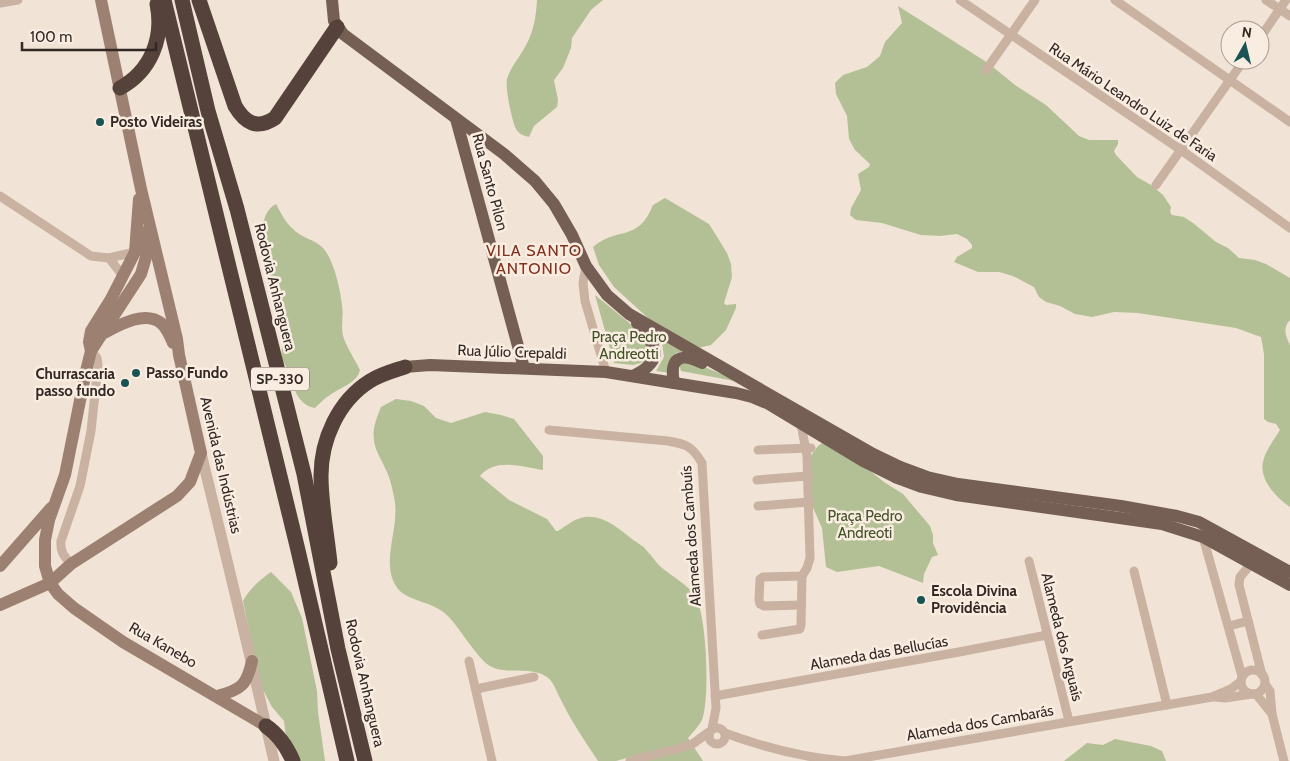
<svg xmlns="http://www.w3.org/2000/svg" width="1290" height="761" font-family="Cabin,sans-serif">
<rect width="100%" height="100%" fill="#f1e3d5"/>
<g fill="#b3c095">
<path d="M537 0H603L591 10 572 38 571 48 563 68 554 80 558 100 557 107 534 126 529 137C524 136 519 134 516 129 512 121 505 88 507 79 511 66 520 57 526 45 534 31 536 16 537 0Z"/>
<path d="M898 6 988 63 1015 85 1046 105 1079 136 1089 140H1118V144L1114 151 1116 155 1137 177 1151 185 1163 195 1171 207 1170 212 1172 215 1184 217 1193 223 1216 242 1228 248 1239 258 1255 260 1266 264 1290 278V320C1282 328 1286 337 1290 345V507C1277 498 1259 480 1263 462 1265 451 1274 440 1280 430L1276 424 1268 422 1264 419V354L1261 337 1236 328 1138 313 1114 312 1092 317 1075 314 1060 306 1046 302 1039 297 1034 287 1013 276 999 272H978L954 262 957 257 972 248V245L967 239 957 234 940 236 921 235 882 223 856 220 850 215 851 208 861 190 858 174 869 167 870 164 855 150 849 139 847 116 836 94 835 83 843 75 867 67 880 56 885 42 902 23Z"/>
<path d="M665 198 709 224 727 253 731 264 732 277 724 303 726 305 736 304V308L726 330 711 345 676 353 672 358 670 373 656 371 664 357 660 329 614 287 599 265 593 247C617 226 638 243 653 205Z"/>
<path d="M276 204C281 213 285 222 293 229 306 242 320 238 329 257 336 271 340 289 342 305 344 316 340 328 344 339 348 349 355 360 360 370 357 383 341 387 330 395 325 398 320 403 315 408 297 405 293 386 288 370 287 367 284 364 283 361 280 351 284 340 281 330 274 304 245 219 276 204Z"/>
<path d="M595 295 643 334 651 353 644 362 633 365 614 363Z"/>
<path d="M681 361 700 365 740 382 681 371 680 367Z"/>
<path d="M396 399 411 401 424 406 436 418 451 423 485 412 501 415 514 419 543 456V470C523 467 495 457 480 476L509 500 547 519 556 531H558C566 526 575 518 585 517 604 515 619 529 632 539 637 543 644 546 647 551 652 556 656 563 662 568 673 577 689 585 696 598 707 618 710 700 702 720 699 726 693 732 688 738L703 761H648V758L638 755 616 761H598C584 740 570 719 559 696 556 690 553 681 547 677 531 666 509 675 492 667 477 661 458 622 442 611 428 601 404 600 396 586 380 561 401 526 394 497 392 487 390 477 385 468 381 458 375 451 374 440 372 429 377 417 381 407Z"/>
<path d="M829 438 884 482 903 494 930 526 933 535V543L938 555 932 557 924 574 923 583 879 566 837 572 826 567 822 528 811 503 808 465 812 454 818 446Z"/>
<path d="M271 572 291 592 302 618 317 691 318 712 325 761H298L286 737 284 721 272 707 260 684 243 601C249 589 260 580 271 572Z"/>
<path d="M1115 739 1151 746 1162 751 1166 761H1064L1087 743 1103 745Z"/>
</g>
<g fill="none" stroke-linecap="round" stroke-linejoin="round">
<g stroke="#c9b2a1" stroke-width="9">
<path d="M960 0 1181 150 1290 228"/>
<path d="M1115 0 1290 122"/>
<path d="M1266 0 1290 16"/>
<path d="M0 3 18 0"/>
<path d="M1260 38 1286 0"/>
<path d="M986 70 1035 0"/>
<path d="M1156 185 1244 60"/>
<path d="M0 196 91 256 109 258 135 252"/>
<path d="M109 258 123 276"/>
<path d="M586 266 583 283 585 301 606 372"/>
<path d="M801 424 807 456 810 558 807 568 802 576 763 577 760 579 759 600 760 604 764 606 801 605"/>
<path d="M549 430 668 441C686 444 692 446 702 463L716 708 712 729"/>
<path d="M758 450 811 448"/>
<path d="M757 480 808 476"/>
<path d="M758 506 809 502"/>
<path d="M1203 537 1242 676"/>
<path d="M1029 561 1069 721"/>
<path d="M71 564C64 556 60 552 61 541L80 486 91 431 98 365 97 358 91 351"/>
<path d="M1251 564 1240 577 1239 585 1262 675"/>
<path d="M1134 571 1167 705"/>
<path d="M1229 626 1248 621"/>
<path d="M762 635 800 629 801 625 802 576"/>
<path d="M469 661 492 761"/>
<circle cx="1253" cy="682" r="12"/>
<path d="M1265 684 1270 691 1272 714 1284 761"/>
<path d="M476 689 534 677"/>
<path d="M1256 694 1272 714"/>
<path d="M715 696 959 652 1047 635"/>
<path d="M1215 697 1225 698 1252 694"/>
<circle cx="717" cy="736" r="8"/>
<path d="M725 733C763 747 805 758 845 761L1212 697 1231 689 1240 682"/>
<path d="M630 761 691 745 709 732"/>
</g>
<path stroke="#c9b2a1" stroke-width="11" d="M201 453C226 556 251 658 274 761"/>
<g stroke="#9c8173" stroke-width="12">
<path d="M147 231 146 257 141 274 91 351 86 371 65 475 49 520 45 540V566L50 583 58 594 74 608 123 642 266 726"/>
<path d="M104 333C119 325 145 310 161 323 167 328 170 336 173 343"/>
<path d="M91 351 89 342 91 331 111 299 135 252 139 199"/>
<path d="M0 566 51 508"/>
<path d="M0 605 50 583 71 564 177 496 190 482 201 453 179 355 177 339 141 189 101 0"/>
<path d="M217 696C241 690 247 685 252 661"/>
</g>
<g stroke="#755f55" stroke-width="12">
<path d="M332 0 334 21 343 34 504 154 535 181 554 204 572 235 586 266 607 295 629 314 873 454 900 467 927 477 958 484 1121 506 1177 516 1199 522 1290 572"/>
<path d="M456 119 524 368"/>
<path d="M405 367 430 365 606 372 736 393 752 397 769 404 865 462 895 477 922 487 956 495 1162 524 1203 537 1290 585"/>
<path d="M633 376C666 360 656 345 637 323"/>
<path d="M674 383C669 358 680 352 702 363"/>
</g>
<g stroke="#54423b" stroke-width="15">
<path d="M164 0 297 546 347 761"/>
<path d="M182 0 208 111 237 209 304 474 338 649 365 761"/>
<path d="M199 0 235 106C245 123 257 130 275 118L337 27"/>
<path d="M120 88C151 71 164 38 157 4"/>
<path d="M330 563C327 534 321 504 321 476 321 440 338 401 370 381 381 374 393 371 405 367"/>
<path d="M266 726C279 735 287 747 293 761"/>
</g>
</g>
<g fill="#195355" stroke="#f9ede1" stroke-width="2">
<circle cx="100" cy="122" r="5"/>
<circle cx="136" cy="373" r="5"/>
<circle cx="125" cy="383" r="5"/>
<circle cx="921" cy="600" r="5"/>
</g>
<g text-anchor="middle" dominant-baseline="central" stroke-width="5" stroke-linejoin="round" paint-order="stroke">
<rect fill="#f9ede1" stroke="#6e635d" stroke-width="1" x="251" y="367.5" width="58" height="23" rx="4"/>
<g font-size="14" font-weight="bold" fill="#332824">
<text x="280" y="379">SP-330</text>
</g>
<g font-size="15" fill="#332824" stroke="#f9ede1">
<text transform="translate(1133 102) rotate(34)">Rua Mário Leandro Luiz de Faria</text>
<text transform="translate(490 182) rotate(75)">Rua Santo Pilon</text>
<text transform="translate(275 287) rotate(76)">Rodovia Anhanguera</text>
<text transform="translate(512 352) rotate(2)">Rua Júlio Crepaldi</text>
<text transform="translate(221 465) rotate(77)">Avenida das Indústrias</text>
<text transform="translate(691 536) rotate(-94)">Alameda dos Cambuís</text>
<text transform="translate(1062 637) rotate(76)">Alameda dos Arguaís</text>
<text transform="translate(163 645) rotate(30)">Rua Kanebo</text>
<text transform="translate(879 653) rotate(-10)">Alameda das Bellucías</text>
<text transform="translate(365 683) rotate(77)">Rodovia Anhanguera</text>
<text transform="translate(980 723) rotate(-10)">Alameda dos Cambarás</text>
</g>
<g font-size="15" font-weight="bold" fill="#332824" stroke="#f9ede1" text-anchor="start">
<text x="110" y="122">Posto Videiras</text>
<text x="146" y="373">Passo Fundo</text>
<text x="115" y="374" text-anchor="end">Churrascaria<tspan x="115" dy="17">passo fundo</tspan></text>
<text x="931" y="591">Escola Divina<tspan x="931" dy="17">Providência</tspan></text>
</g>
<g font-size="15" fill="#435128" stroke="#f9ede1">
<text x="629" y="337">Praça Pedro<tspan x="629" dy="17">Andreotti</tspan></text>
<text x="865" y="516">Praça Pedro<tspan x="865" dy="17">Andreoti</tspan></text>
</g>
<g font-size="16" letter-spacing="1" fill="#83311c" stroke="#f9ede1">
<text x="534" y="250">VILA SANTO<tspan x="534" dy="18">ANTONIO</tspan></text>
</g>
</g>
<g transform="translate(1245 45) rotate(8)"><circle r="24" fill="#f9ede1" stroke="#aa9e95"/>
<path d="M0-4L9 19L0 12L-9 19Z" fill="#195355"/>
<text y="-8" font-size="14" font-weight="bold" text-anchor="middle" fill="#332824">N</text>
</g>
<path d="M22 42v8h134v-8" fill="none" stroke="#332824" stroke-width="2.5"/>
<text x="30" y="42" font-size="15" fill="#332824" stroke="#f9ede1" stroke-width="4" paint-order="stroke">100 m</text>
</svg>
